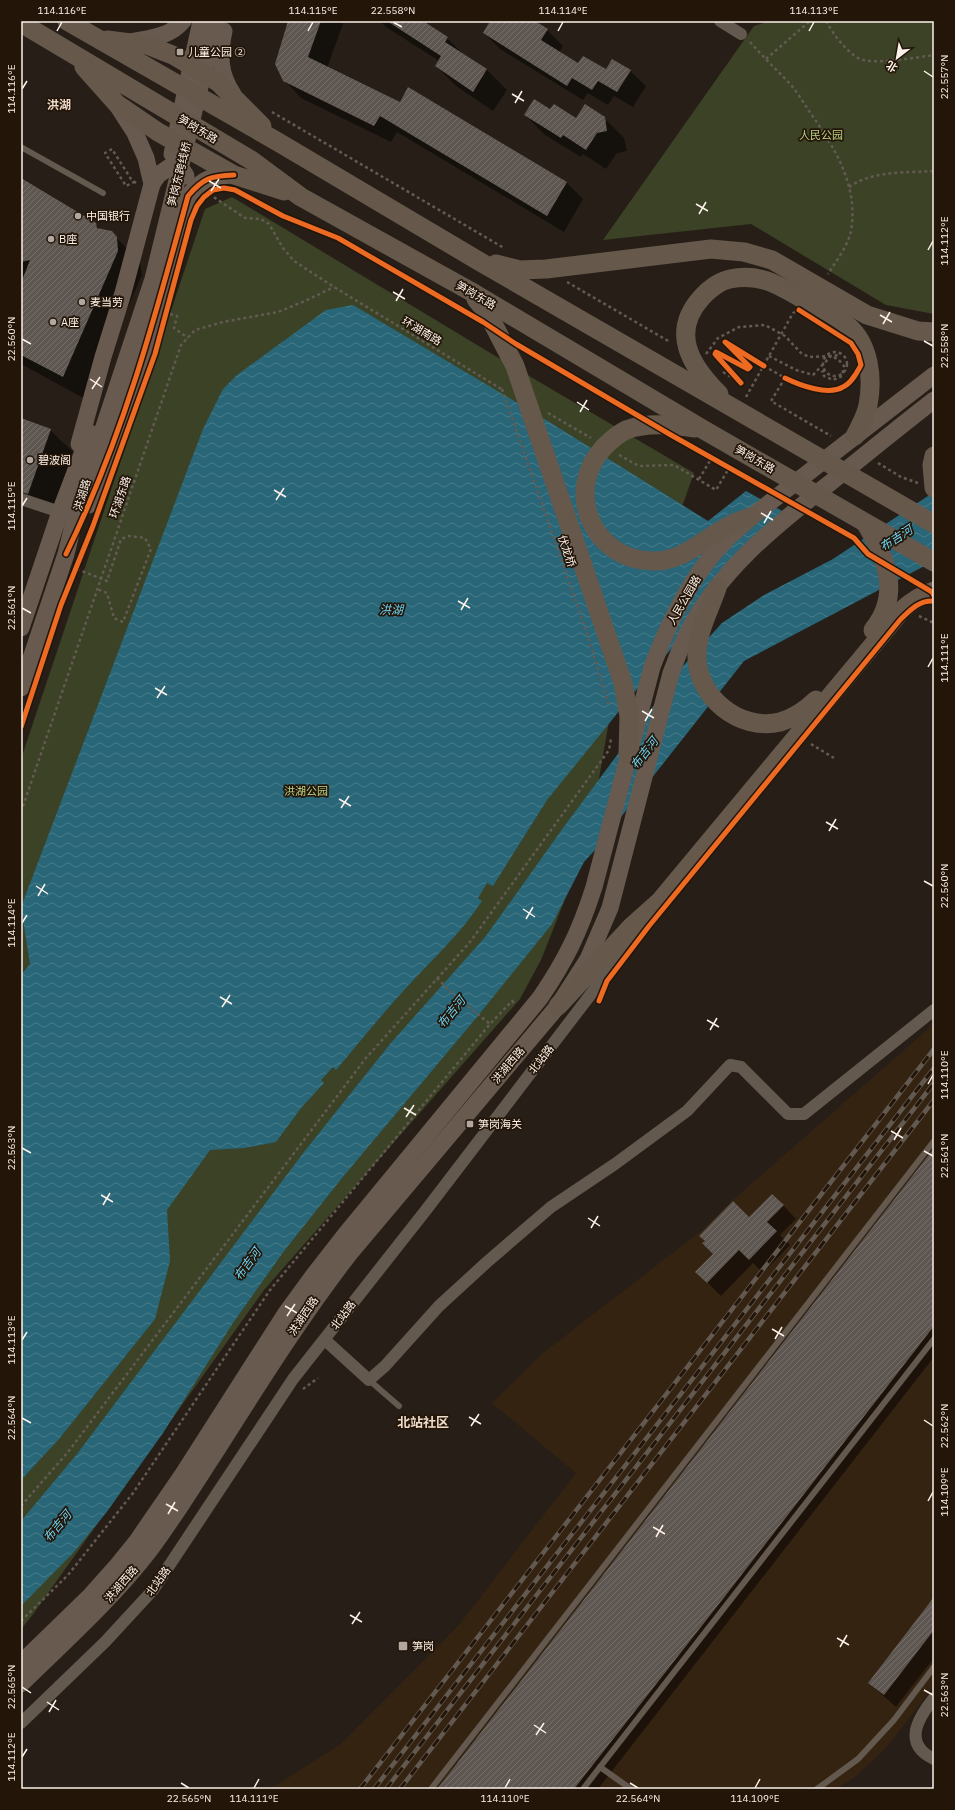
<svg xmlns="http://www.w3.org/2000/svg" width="955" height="1810" font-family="'IBM Plex Sans','Noto Sans SC',sans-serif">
<defs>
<pattern id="water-waves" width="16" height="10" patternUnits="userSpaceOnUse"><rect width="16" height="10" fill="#286678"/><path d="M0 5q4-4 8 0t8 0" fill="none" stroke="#487c8b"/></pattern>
<pattern id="building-hatch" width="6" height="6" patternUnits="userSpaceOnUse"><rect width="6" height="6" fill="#5e5650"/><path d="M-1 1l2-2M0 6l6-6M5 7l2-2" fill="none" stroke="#766f69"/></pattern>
</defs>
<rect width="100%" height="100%" fill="#271f17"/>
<path fill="#352312" d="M934 1022V1686L885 1749 856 1776 837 1789H270L341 1744 459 1625 576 1473 492 1403 543 1353 700 1232 734 1199 927 1030Z"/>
<g fill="#3b4226">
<path d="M770 21H934V314L886 305 751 224 603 240 754 26Z"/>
<path d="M232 197 492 354 694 473 612 704 597 790 573 879 541 960 520 999 264 1290 31 1617 21 1629V759L205 209Z"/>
</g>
<g fill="url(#water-waves)">
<path d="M353 305 551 423 708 521 746 491 784 512 743 564 633 694 547 800 493 886 487 883 478 898 482 901C461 933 432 960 406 988 382 1014 359 1043 336 1070L333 1067 321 1080 324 1083 301 1108 276 1142 244 1148 210 1150 167 1210 170 1261 155 1319 59 1439 21 1480V975L30 964 21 907 203 429 223 389 237 375 326 310Z"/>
<path d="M934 492V561L744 661 595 850 584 862 552 924 477 1017 342 1178 284 1251 233 1323 163 1433 106 1513 74 1552 21 1606V1521L77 1454 304 1152 390 1044 486 936 563 828 683 666 722 623 764 595 833 559Z"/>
</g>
<g fill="#0007">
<path d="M289 21H344L327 68 567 183 583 199 564 232 397 132 391 142 301 98 284 80Z"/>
<path d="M380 21H421L447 38 466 57 487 70 507 90 493 111 456 86 436 66 439 61 386 27Z"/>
<path d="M485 21H533L547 30 563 46 559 53 579 65 606 71H630L646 86 633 107 614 96 608 105 588 93 583 100 500 49 484 33 490 24Z"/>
<path d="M551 110 576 120 604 118 624 138 627 151 617 153 606 169 583 154 581 157 545 135 525 115Z"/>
<path d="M21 179 95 224 101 230 111 232 140 262 142 275 87 400 21 364V285L24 277 21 275Z"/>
<path d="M21 419 50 430 73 452 52 514 21 503Z"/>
<path d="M934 1148V1357L598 1789H437Z"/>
<path d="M783 1205 796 1219 780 1235 790 1245 763 1273 753 1263 721 1296 697 1272 749 1218Z"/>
<path d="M934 1599V1658L896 1707 869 1683Z"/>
</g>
<g fill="url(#building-hatch)">
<path d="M288 21H321L308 57 400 102 408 87 567 182 547 216 380 116 374 126 283 81 275 64Z"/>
<path d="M387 21H423L448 37 445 42 487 69 473 92 435 66 441 56Z"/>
<path d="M490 21H535L548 29 541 40 578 63 583 56 606 69 612 59 631 70 617 92 598 81 592 90 572 78 567 86 483 33Z"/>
<path d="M534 99 550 109 554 104 576 118 585 104 605 117 607 131 597 133 586 150 563 135 561 138 524 115Z"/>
<path d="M21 178 96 223 97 228 112 231 117 237 118 251 63 377 21 355V283L30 260 21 262Z"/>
<path d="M21 418 51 429 28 494 21 492Z"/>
<path d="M934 1148V1326L726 1595 574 1789H437Z"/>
<path d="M772 1194 784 1205 767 1222 777 1231 749 1260 739 1250 707 1283 695 1272 713 1254 702 1243 705 1241 699 1236 733 1201 749 1217Z"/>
<path d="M934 1597V1630L884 1695 868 1683Z"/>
</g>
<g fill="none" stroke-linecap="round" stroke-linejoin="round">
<g stroke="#635a52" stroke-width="2.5" stroke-dasharray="3 3" stroke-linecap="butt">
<path d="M826 21C834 35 844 49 858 58 870 66 919 57 934 55"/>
<path d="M750 42C763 57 778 71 792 86 798 94 804 103 809 111 834 146 859 186 851 231 848 246 836 261 828 274"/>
<path d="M766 59 810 21"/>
<path d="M272 112 504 248"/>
<path d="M136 183 131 179 112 149 105 153 126 186 136 181"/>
<path d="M849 187C874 170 905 173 934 171"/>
<path d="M209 194 245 218 261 219 269 224 283 248 294 261 334 287 503 390"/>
<path d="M567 282 670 342"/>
<path d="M170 314 177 316 174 328 188 338"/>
<circle cx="835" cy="364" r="12"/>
<path d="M706 354 718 338 739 327 765 325 785 336 801 353 809 357 830 356 838 359 844 366 842 376 833 380 824 376 822 372 825 370"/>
<path d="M769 356 796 370 813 375 831 356 840 355V353"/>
<path d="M764 366 785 378 771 401 831 436"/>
<path d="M723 372 741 383"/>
<path d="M502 389 588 636 609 706"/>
<path d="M746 397 793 313 795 312"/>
<path d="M548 413 591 438"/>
<path d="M619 455 639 466 674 465 716 490 729 468"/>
<path d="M878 463 901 477 918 483"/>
<path d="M699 479 714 454"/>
<path d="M77 569 107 581 121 539 129 536 145 538 151 549 123 622 114 618 107 593 97 589"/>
<path d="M904 574 916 582"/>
<path d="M919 616 934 623"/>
<path d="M811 744 834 758"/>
<path d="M21 812 181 345 195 330 223 322 278 312 305 301 334 287"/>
<path d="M437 978 453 994 490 1024"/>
<path d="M303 1389 318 1378"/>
<path d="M21 1506 68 1452 366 1058 470 942 609 750 611 739"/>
<path d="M21 1621 68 1575 133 1493 270 1290 490 1024 512 1001 515 1004"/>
</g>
<g stroke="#64594e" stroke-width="6">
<path d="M21 147 103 193"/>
<path d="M369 1380 399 1406"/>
<path d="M600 1767 934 1339"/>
<path d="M431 1789 934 1141"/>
<path d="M583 1789 600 1767 631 1789"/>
<path d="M817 1789 858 1759 894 1720 934 1667"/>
</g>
<g stroke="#64594e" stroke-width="12">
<path d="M720 21 741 34"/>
<path d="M21 499 60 512"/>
<path d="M325 1340 369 1380 385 1366 439 1306 487 1262 551 1207 615 1164 687 1111 730 1065 741 1067 788 1114H804L934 1010"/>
<path d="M934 1698C918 1718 902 1744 934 1759"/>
<path d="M21 1723 105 1642 153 1590 293 1379 426 1210 591 994 637 932"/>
</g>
<g stroke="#685a4e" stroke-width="17">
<path d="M224 31C219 54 219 74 233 94"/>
<path d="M131 42C150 38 170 37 183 21"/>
<path d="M172 154 201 21"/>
<path d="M152 184 158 175 171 166C177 168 184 170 186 176"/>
<path d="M79 444 103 357 123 293 152 184 146 158 135 133 117 105"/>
<path d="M89 505 105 464 148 343 188 196C203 178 211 176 234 175"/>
<path d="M21 628 60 512 90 433"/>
<path d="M21 688 66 554 78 505 153 279 216 21"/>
<path d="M21 1663 91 1595 116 1567 137 1541 183 1474 286 1313 313 1276 345 1235 540 998C566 960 580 931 594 887L652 667C669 622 691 575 726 540 734 532 743 525 751 517L934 375"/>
<path d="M21 1684C65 1641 111 1600 149 1551 174 1518 195 1483 218 1448 260 1382 302 1315 350 1253L558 1006 588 959 610 908 671 673C676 661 680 648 686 636 717 572 775 526 830 483 865 455 899 427 934 400"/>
</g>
<g stroke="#66594c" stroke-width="19">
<path d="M67 21 278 142 477 260 934 524"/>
<path d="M21 23 251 160 301 197 470 291 704 430 934 562"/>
<path d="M107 40 147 45 175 56 218 82 262 126"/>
<path d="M84 67 117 104 158 132 234 175 284 191"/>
<path d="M496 264 520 270 546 269 711 249 744 252 772 260 867 315 918 331 934 332"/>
<path d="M476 299 488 314 515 366 623 683 629 716 628 754"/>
<path d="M719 394C690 365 670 332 702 297 709 289 720 281 730 279 759 273 777 284 801 298 815 305 837 316 848 326 870 345 873 379 868 405 866 416 860 426 855 436"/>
<path d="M695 428C672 425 648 422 626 430 618 434 610 441 604 447 563 491 593 560 652 561 685 562 706 536 734 523 739 521 745 519 751 517"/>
<path d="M934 456 932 465 934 488"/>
<path d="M866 524C886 558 902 594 873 630"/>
<path d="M717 588C710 609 697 632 697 655 696 696 739 732 780 722 794 718 806 710 816 700"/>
<path d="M558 1006 632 926 660 901 902 610C912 601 921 595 934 591"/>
</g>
<defs>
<g id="rail">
<path d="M360 1789 934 1049"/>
<path d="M374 1789 934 1068"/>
<path d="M386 1789 934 1083"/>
<path d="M400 1789 934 1100"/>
</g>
</defs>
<use href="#rail" stroke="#625951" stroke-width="4.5"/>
<use href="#rail" stroke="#231508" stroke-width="3" stroke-dasharray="9" stroke-linecap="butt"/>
<defs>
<g id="cycleway">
<path d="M785 378C799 385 828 396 843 387 852 383 857 372 861 365L858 354 851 343 799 310"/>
<path d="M741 383 715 354 716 352 748 369 750 367 725 342 764 366"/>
<path d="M66 554C122 440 155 318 188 196 203 178 211 176 234 175"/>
<path d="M21 727 61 605 93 526 155 354 191 220 197 206 204 197 213 190 224 188 235 190 283 216 338 238 483 322 516 344 671 435 854 538 868 554 932 592 934 596"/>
<path d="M599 1001 607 981 649 926 900 620C910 610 919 600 934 601"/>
</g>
</defs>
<use href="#cycleway" stroke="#231508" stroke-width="8"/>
<use href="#cycleway" stroke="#ed6a23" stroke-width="5"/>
</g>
<path fill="none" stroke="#fdf2ea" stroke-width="1.5" d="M393 22 402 27M57 31 62 22M308 31 313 22M558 31 563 22M809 31 814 22M924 71 933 77M22 89 27 81M512 94 524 101M515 103 522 91M209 181 221 188M211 191 219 179M696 204 708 211M699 214 706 202M928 250 933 241M393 292 405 299M396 301 403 289M880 315 892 322M883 324 890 312M22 339 31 344M924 341 933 346M90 379 102 387M92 389 100 377M577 402 589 410M580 412 587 400M274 490 286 497M276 500 284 488M22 506 27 498M761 513 773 520M764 523 771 511M458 601 470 608M22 608 31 613M461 610 468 598M928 667 933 658M155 688 167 695M157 698 165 686M642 711 654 718M645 721 652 709M339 799 351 806M341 808 349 796M826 822 838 829M829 831 836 819M924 881 933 886M36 886 48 894M38 896 45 884M523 909 535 917M526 919 533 907M22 923 27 915M220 997 232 1004M222 1007 230 995M707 1020 719 1027M710 1030 717 1018M928 1084 933 1075M404 1108 416 1115M406 1117 414 1105M891 1131 903 1138M894 1140 901 1128M22 1148 31 1153M924 1151 933 1156M101 1195 113 1202M103 1205 110 1193M588 1218 600 1226M591 1228 598 1216M285 1306 297 1313M287 1316 295 1304M772 1329 784 1336M775 1339 782 1327M22 1340 27 1332M469 1417 481 1424M22 1418 31 1423M924 1420 933 1426M471 1426 479 1414M928 1501 933 1492M166 1504 178 1511M168 1514 175 1502M653 1527 665 1534M656 1537 663 1525M350 1615 362 1622M352 1624 360 1612M837 1638 849 1645M840 1647 847 1635M22 1687 31 1693M924 1690 933 1695M47 1702 59 1710M49 1712 56 1700M534 1725 546 1733M536 1735 544 1723M22 1757 27 1749M181 1783 189 1788M630 1783 638 1788M254 1788 259 1779M505 1788 510 1779M755 1788 760 1779"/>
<g fill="#b2a8a0" stroke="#231508" stroke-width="1.5">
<rect x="176" y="48" width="8" height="8" rx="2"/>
<circle cx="78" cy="216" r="4"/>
<circle cx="51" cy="239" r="4"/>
<circle cx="82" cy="302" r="4"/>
<circle cx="53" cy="322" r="4"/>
<circle cx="30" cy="460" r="4"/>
<rect x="466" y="1120" width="8" height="8" rx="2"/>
<rect x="398" y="1641" width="10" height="10" rx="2"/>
</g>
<g text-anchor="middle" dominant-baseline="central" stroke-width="3.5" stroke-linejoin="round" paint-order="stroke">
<g font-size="11" fill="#fdf2ea" stroke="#231508" text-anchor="start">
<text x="188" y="52">儿童公园 ②</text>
<text x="86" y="216">中国银行</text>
<text x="59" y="239">B座</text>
<text x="90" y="302">麦当劳</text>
<text x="61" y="322">A座</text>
<text x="38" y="460">碧波阁</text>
<text x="478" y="1124">笋岗海关</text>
<text x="412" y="1646">笋岗</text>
</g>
<g font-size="11" fill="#fdf2ea" stroke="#231508">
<text transform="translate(198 129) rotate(31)">笋岗东路</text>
<text transform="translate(179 174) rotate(-76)">笋岗东跨线桥</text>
<text transform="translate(476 295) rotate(30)">笋岗东路</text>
<text transform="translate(422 331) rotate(31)">环湖南路</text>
<text transform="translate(755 459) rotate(30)">笋岗东路</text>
<text transform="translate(82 495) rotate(-73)">洪湖路</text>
<text transform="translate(120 497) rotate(-71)">环湖东路</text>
<text transform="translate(567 551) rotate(71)">伏龙桥</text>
<text transform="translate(684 600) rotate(-60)">人民公园路</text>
<text transform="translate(541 1059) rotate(-52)">北站路</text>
<text transform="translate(508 1065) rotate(-50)">洪湖西路</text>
<text transform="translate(343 1315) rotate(-53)">北站路</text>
<text transform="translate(303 1316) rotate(-56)">洪湖西路</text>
<text transform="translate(158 1581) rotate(-54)">北站路</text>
<text transform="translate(121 1584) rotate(-49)">洪湖西路</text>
</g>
<g font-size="11" fill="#bad284" stroke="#231508">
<text x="821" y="135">人民公园</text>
<text x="306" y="791">洪湖公园</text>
</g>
<g font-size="12" font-weight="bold" fill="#eedac9" stroke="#231508">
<text x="59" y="104">洪湖</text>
</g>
<g font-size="12" font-style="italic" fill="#6ed4f4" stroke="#231508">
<text transform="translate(896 538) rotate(-33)">布吉河</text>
<text x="391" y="609">洪湖</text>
<text transform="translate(644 753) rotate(-52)">布吉河</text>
<text transform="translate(451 1012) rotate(-51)">布吉河</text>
<text transform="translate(247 1264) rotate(-54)">布吉河</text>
<text transform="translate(57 1526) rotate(-50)">布吉河</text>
</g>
<g font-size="13" font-weight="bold" fill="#eedac9" stroke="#231508">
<text x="423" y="1422">北站社区</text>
</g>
</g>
<rect width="955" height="1810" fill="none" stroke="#231508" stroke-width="44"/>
<g transform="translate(897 58) rotate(211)" stroke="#231508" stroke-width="3" paint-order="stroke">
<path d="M0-3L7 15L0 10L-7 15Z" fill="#fdf2ea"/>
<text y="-6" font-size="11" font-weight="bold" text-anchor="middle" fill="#fdf2ea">北</text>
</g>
<rect x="22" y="22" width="911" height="1766" fill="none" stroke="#fdf2ea" stroke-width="1.5"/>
<g font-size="10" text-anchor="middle" fill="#fdf2ea">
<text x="62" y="14">114.116°E</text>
<text x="313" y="14">114.115°E</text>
<text x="393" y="14">22.558°N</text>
<text x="563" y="14">114.114°E</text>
<text x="814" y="14">114.113°E</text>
<text transform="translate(944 77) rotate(-90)" y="4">22.557°N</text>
<text transform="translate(11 89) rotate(-90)" y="4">114.116°E</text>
<text transform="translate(944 241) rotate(-90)" y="4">114.112°E</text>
<text transform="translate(11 339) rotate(-90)" y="4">22.560°N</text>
<text transform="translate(944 346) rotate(-90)" y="4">22.558°N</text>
<text transform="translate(11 506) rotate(-90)" y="4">114.115°E</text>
<text transform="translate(11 608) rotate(-90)" y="4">22.561°N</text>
<text transform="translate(944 658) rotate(-90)" y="4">114.111°E</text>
<text transform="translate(944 886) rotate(-90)" y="4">22.560°N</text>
<text transform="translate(11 923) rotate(-90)" y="4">114.114°E</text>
<text transform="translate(944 1075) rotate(-90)" y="4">114.110°E</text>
<text transform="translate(11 1148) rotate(-90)" y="4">22.563°N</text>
<text transform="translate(944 1156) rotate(-90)" y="4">22.561°N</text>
<text transform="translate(11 1340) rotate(-90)" y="4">114.113°E</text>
<text transform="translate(11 1418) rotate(-90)" y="4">22.564°N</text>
<text transform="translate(944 1426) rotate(-90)" y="4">22.562°N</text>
<text transform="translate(944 1492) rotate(-90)" y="4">114.109°E</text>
<text transform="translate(11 1687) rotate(-90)" y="4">22.565°N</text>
<text transform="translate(944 1695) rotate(-90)" y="4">22.563°N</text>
<text transform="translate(11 1757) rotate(-90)" y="4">114.112°E</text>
<text x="189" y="1802">22.565°N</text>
<text x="254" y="1802">114.111°E</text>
<text x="505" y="1802">114.110°E</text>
<text x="638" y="1802">22.564°N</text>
<text x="755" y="1802">114.109°E</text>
</g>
</svg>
